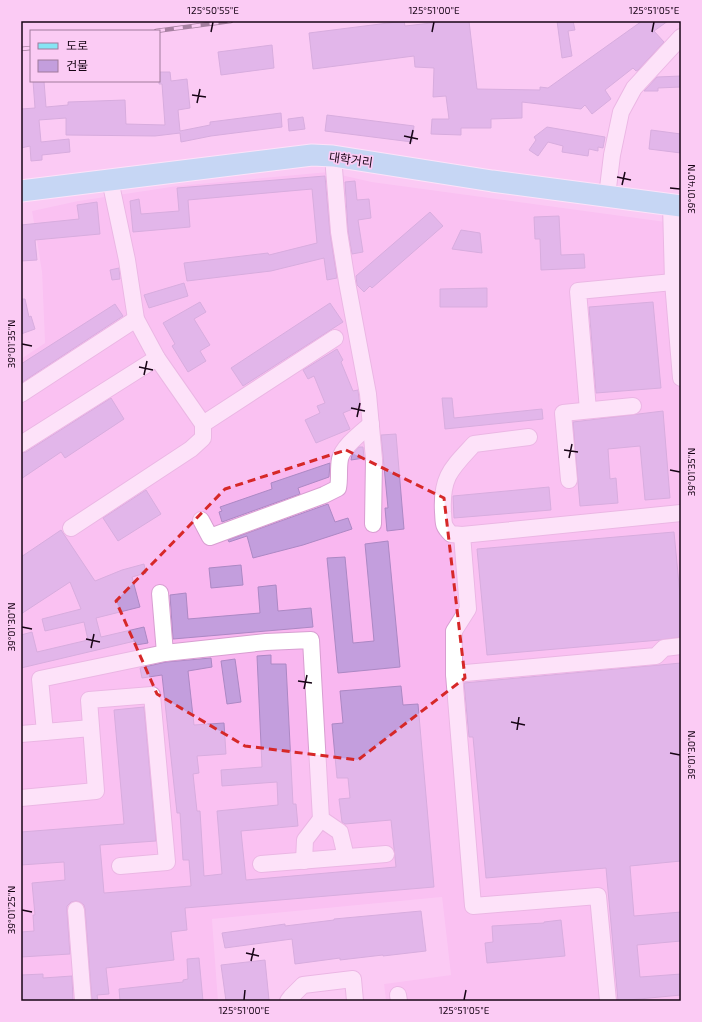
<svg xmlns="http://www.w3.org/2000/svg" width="702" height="1022" font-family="'Exo 2','Noto Sans KR',sans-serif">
<rect width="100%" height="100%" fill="#fbcbf4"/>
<path fill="#f9b7f0" d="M328 172 372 182 681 224V1001H386L384 984 451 975 442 897 212 919 218 1001H21V359L45 343 42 272 32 211 78 201 177 186Z"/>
<g fill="#c39edd" stroke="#ac88c4">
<path d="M404 21 405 26 440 22V21H469L477 89 540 90V87L548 88 642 21H668L654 31 664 42 638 70 636 71 633 68 605 90 611 99 592 114 585 105 581 109 522 102V118L491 119V128H461V135L431 134 432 119H449L446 96 433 97 434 68 415 67 414 56 313 69 309 33Z"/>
<path d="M557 21H573L575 30 568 31 572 56 562 58Z"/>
<path d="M272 45 274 68 221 75 218 52Z"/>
<path d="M159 72H170L171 81 187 79 190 108 178 110 180 131 210 125V122L281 113 282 127 211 136 181 142 180 133 155 136 66 135V118L39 120 41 142 69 139 70 152 42 155V160L31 161 30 146 21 148V109L35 108 33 81H44L46 107 68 105V102L125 100 126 124 165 125 162 84H159Z"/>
<path d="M681 76V87L658 88V91H644L657 77Z"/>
<path d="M327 115 414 126 412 142 325 131Z"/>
<path d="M303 117 305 129 289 131 288 119Z"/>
<path d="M547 127 605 137 603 148 598 147V151L589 149 588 156 562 152 563 146 548 142 538 156 529 150 536 140 534 137Z"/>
<path d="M651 130 681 134V153L649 149Z"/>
<path d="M325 176 330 233 337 278 327 280 324 258 271 271 187 281 184 263 268 253 269 255 317 243 312 189 188 200 190 227 133 232 130 201 139 199 141 214 179 211 177 188Z"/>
<path d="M355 181 357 200 369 199 371 218 358 220 363 252 352 254 348 231 345 182Z"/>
<path d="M97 202 100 234 35 240 37 260 21 261V225L79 219 77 205Z"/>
<path d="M430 212 443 226 372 288 370 286 364 292 357 285 356 276Z"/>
<path d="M559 216 561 255 584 254 585 268 541 270 540 239H535L534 217Z"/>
<path d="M461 230 480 233 482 253 452 249Z"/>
<path d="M119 268 120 279 112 280 110 270Z"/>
<path d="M184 283 188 296 149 308 144 295Z"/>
<path d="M487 288V307H440V289Z"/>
<path d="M21 299H25L29 317 31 316 35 329 21 334Z"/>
<path d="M200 302 206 312 194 319 210 345 200 351 206 361 188 372 172 346 175 344 163 323Z"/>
<path d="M653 302 661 388 596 393 589 307Z"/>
<path d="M330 303 343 322 243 386 231 368Z"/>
<path d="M115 304 123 316 21 383V364Z"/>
<path d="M337 349 343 360 341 362 353 391 358 390 360 406 343 413 350 429 316 443 305 420 320 413 317 406 325 403 314 376 308 379 303 370Z"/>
<path d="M111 398 124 419 65 458 61 452 21 479V453L26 452Z"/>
<path d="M442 398H452L454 418 542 409 543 419 445 429Z"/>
<path d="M663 411 670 498 645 500 640 446 608 449 610 479 616 478 618 503 580 506 573 422Z"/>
<path d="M396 434 404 529 387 531 385 508H388L381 435Z"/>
<path d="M359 447H363L364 458 351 460 352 455Z"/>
<path d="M330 463 329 477 298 488 300 494 222 522 219 512 222 511 220 507 272 489 271 483Z"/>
<path d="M549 487 551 510 454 518 453 496Z"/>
<path d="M146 490 161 514 118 541 103 518Z"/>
<path d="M328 504 335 522 348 518 352 529 303 545 253 558 247 536 229 542 228 540Z"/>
<path d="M61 530 95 581 122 570 144 564 146 573 132 577 140 607 96 618 101 637 144 627 148 643 136 645 135 641 21 668V635L32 632 37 652 88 640 84 622 45 631 42 619 81 609 70 582 21 614V557Z"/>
<path d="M674 532 681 605V637L660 640 487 655 477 549Z"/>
<path d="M388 541 400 667 338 673 327 558 345 557 353 643 374 641 365 544Z"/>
<path d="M241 565 243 585 211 588 209 568Z"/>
<path d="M276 585 278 611 311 608 313 627 173 639 170 595 186 593 188 619 260 613 258 587Z"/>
<path d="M271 655V664H286L293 804H296L298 826 241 831 246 880 396 867 391 820 345 824 342 822 339 799 350 798 348 778H337L332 724 343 723 340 691 401 686 403 705 418 704 434 887 185 908 187 930 171 932 174 960 106 968 109 994 97 995 98 1001H92L85 909 84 905 80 902 76 901 71 902 67 906V911L70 954 21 957V932L34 931 33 915H35L32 883 65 880 64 862 21 865V832L124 824 114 710 144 707 156 841 100 845 104 893 191 886 189 860H183L180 813H177L162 675 142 678 140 668 166 662 211 658 212 667 188 671 194 725 224 723 226 754 197 756 199 773 193 774 197 811H200L204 876 222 874 217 811 278 805 277 782 222 786 221 770 262 767 257 656Z"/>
<path d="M235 659 241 702 227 704 221 661Z"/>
<path d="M681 663V861L630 866 634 916 681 912V941L637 945 640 977 681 974V995L618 1001 606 868 486 878 473 737H469L464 683Z"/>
<path d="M421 911 426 951 383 956V955L340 960V958L295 964 292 939 225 948 222 933 285 924V926L334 920V919Z"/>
<path d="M561 920 565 956 487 963 485 943 493 942 492 926 544 923V922Z"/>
<path d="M199 958 203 1001H120L119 989 183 982V980L188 979 187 959Z"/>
<path d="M265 960 269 1000 226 1001 221 965Z"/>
<path d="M43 974V978L72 976 73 1001H21V975Z"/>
</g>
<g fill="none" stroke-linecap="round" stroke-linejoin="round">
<defs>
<g id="minor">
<path d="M333 156 339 232 347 282 368 394 374 459 373 524"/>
<path d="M607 196 612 155 621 112 634 88 681 37"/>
<path d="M671 204 673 282 681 378"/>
<path d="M21 394 136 319"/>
<path d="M588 410 578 291 673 282"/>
<path d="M203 424 335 338"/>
<path d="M21 444 157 358"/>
<path d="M569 480 563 413 633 406"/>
<path d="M201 520 210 537 324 495 338 488C340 478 338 469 340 459 342 447 362 432 371 424"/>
<path d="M71 528 191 449 203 438V424L157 358 136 319 127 260 110 180"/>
<path d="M462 535 451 534C442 525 444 523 443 512 441 476 452 468 474 444L529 437"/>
<path d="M160 593 165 653"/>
<path d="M454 674 656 656 664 648 681 646"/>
<path d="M45 732 91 728"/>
<path d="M21 734 45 732 40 679 165 653 266 642 311 640 321 819 340 832 346 857"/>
<path d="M21 798 96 791 89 700 152 695 167 862 120 866"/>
<path d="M304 861 305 840 321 819"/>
<path d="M261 864 386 854"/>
<path d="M76 910 83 1001"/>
<path d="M398 995 399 1001"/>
<path d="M288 1001 291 997 303 985 353 979 355 1001"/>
<path d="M608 1001 598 896 473 906 454 674V631L468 609 462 535 681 513"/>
</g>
<path id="major" d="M21 191 312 155 333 156 492 181 681 206"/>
</defs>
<use href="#minor" stroke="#d89ed1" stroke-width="18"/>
<use href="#major" stroke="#fff" stroke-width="23"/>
<use href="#minor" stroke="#fff" stroke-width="16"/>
<use href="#major" stroke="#86e5f4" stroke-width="21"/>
<defs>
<g id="rail">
<path d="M156 31 231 21"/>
<path d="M21 49 31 48"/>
</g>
</defs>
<use href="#rail" stroke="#3f273c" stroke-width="4.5"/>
<use href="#rail" stroke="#fbcbf4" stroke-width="3" stroke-dasharray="9" stroke-linecap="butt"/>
</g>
<path d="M0 0H702V1022H0ZM346 450 444 498 465 678 358 760 245 746 157 694 116 601 225 489Z" fill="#fbcbf4" fill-opacity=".55" fill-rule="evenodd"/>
<path fill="none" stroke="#d62828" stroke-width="3" stroke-dasharray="8 5" stroke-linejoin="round" d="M346 450 444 498 465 678 358 760 245 746 157 694 116 601 225 489Z"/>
<path fill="none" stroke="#170415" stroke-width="1.5" d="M211 32 213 22M432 32 434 22M652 32 654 22M192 95 206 97M197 103 200 89M404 136 418 139M410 144 413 130M617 177 631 180M622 185 625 172M670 188 680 189M22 344 32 346M139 367 153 370M144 375 147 361M351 408 365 411M357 417 360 403M564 450 578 452M569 458 572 444M670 470 680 472M22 627 32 629M86 639 100 642M91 648 94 634M298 681 312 683M304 689 307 675M511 722 525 725M517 730 519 717M670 753 680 755M22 910 32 912M246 953 259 956M251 961 254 948M244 1000 245 990M464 1000 466 990"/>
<g text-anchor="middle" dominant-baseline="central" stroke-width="3.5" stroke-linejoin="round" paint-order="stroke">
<g font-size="12" fill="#170415" stroke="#fbcbf4">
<text transform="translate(351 159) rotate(8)">대학거리</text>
</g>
</g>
<rect width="702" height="1022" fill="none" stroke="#fbcbf4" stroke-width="44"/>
<rect x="30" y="30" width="130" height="52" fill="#fbcbf4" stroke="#a07b9b"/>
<rect x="38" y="43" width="20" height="6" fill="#86e5f4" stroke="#a07b9b"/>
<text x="66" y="50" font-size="12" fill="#170415">도로</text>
<rect x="38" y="60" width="20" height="12" fill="#c39edd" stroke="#a07b9b"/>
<text x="66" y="70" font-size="12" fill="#170415">건물</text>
<rect x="22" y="22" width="658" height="978" fill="none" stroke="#170415" stroke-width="1.5"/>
<g font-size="10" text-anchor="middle" fill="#170415">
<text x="213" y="14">125°50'55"E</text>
<text x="434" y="14">125°51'00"E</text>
<text x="654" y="14">125°51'05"E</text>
<text transform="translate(691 189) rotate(-90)" y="4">39°01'40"N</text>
<text transform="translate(11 344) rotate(-90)" y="4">39°01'35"N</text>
<text transform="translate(691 472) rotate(-90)" y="4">39°01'35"N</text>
<text transform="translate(11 627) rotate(-90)" y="4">39°01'30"N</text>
<text transform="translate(691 755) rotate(-90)" y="4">39°01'30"N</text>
<text transform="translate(11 910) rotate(-90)" y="4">39°01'25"N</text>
<text x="244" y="1014">125°51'00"E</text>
<text x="464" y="1014">125°51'05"E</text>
</g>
</svg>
